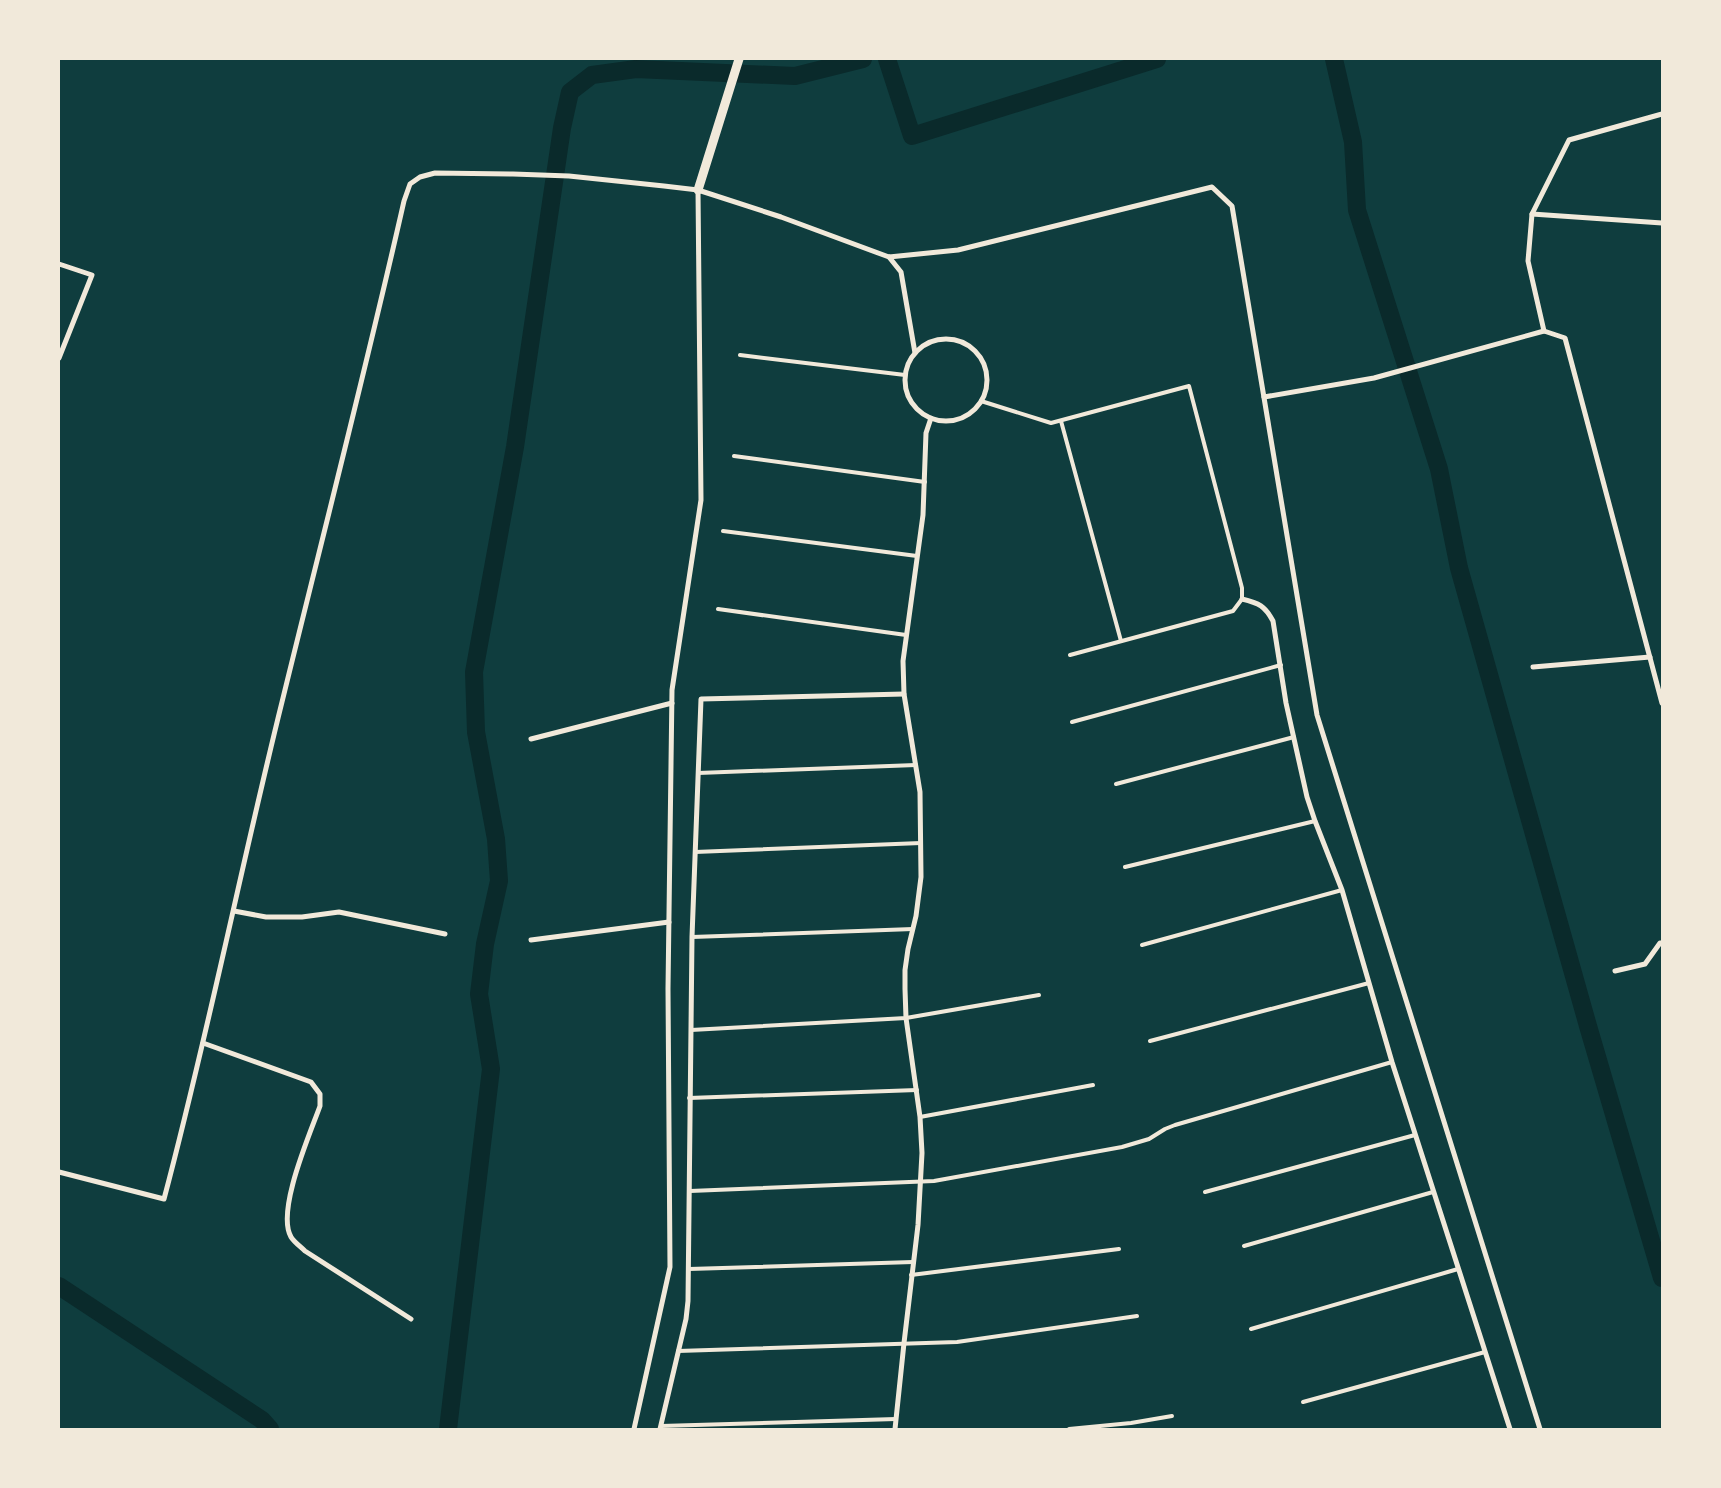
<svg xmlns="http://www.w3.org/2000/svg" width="1721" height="1488" font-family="Signika,sans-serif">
<rect width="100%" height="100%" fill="#0f3d3e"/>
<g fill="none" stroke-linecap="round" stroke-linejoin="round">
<g stroke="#0a2a2b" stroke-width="18">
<path d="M887 59 912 136 1157 59"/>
<path d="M1334 59 1353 142 1357 210 1439 469 1459 568 1588 1026 1662 1278"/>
<path d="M59 1286 262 1420 270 1429"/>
<path d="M448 1429 491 1069 479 994 485 944 499 881 496 839 476 732 474 672 515 447 562 128 570 92 592 75 636 69 795 76 863 59"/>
</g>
<g stroke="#f1e9da" stroke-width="4">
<path d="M740 355 905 375"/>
<path d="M981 401 1051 423 1189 386 1242 588V599L1233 611 1070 655"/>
<path d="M1061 421 1121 641"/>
<path d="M734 456 925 482"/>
<path d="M723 531 917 556"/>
<path d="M718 609 906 635"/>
<path d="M1072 722 1281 665"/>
<path d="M698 773 916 765"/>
<path d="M1116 784 1294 737"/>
<path d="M695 852 921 843"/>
<path d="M1125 867 1315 821"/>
<path d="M692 937 913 929"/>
<path d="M1142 945 1342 890"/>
<path d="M691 1030 906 1018 1039 995"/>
<path d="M1150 1041 1369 983"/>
<path d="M689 1098 917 1090"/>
<path d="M920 1117 1093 1085"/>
<path d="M690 1191 934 1181 1122 1147 1149 1139 1165 1129 1175 1125 1392 1062"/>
<path d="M1205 1192 1415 1135"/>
<path d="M1244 1246 1433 1192"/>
<path d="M689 1269 913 1262"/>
<path d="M911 1275 1119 1249"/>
<path d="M1251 1329 1458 1269"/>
<path d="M678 1351 957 1342 1137 1316"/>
<path d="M1303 1402 1485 1352"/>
<path d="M661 1426 896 1419"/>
<path d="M1069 1429 1131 1423 1172 1416"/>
</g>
<g stroke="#f1e9da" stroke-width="5">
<path d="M1662 114 1569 140 1532 214 1528 261 1544 331 1565 338 1662 703"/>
<path d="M1532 214 1662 223"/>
<path d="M889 257 901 272 915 353"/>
<path d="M59 264 92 275 59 358"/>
<circle cx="946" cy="380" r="41"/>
<path d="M1264 397 1374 378 1544 331"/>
<path d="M1242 599C1259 603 1265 606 1273 621L1286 703 1307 797 1315 821 1342 890 1392 1062 1510 1429"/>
<path d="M1533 667 1650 657"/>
<path d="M531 739 672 703"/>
<path d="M234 911 266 917H302L339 912 445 934"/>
<path d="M531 940 669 922"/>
<path d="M1615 971 1645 964 1660 943H1662"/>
<path d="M203 1043 311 1082 320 1094V1106C310 1134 276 1211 291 1237 294 1242 301 1247 305 1251L411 1319"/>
<path d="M59 1172 164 1199C208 1034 241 867 282 702 323 535 366 369 404 201L410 184 420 177 435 173 513 174 569 176 664 186 698 190 781 217 889 257 958 250 1212 187 1232 206 1317 715 1540 1429"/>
<path d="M634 1429 670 1267 668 989 672 690 701 500 698 190"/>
<path d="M660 1429 686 1319 688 1301 692 937 701 699 904 694"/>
<path d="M895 1429 904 1343 918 1225 922 1153 920 1117 906 1018 905 989V970L908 949 916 916 921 877 920 792 904 694 903 661 923 515 926 433 931 418"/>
</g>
<path stroke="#f1e9da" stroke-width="9" d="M698 190 739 59"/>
</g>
<rect width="1721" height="1488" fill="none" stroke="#f1e9da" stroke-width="120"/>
</svg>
